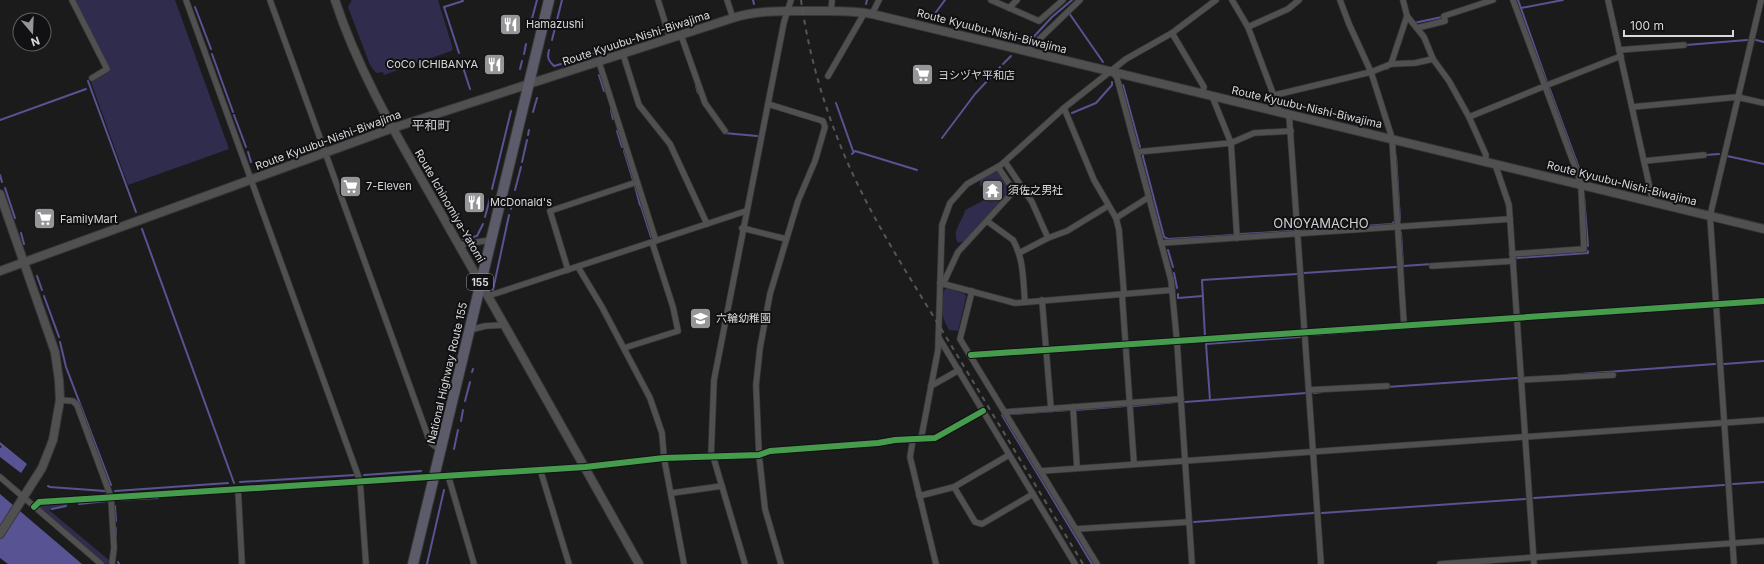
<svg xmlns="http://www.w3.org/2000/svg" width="1764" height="564" font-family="Inter,'Noto Sans JP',sans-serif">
<rect width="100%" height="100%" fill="#1b1b1c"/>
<g fill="#2f2c4d">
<path d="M75 0H175L229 149 128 185 91 82 110 71Z"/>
<path d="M353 0H438L453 49 451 51 384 75 383 72 376 73 370 65 348 7 351 1Z"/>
<path d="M998 171 1011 191 967 240 958 243C951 229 963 222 965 210 970 208 1000 192 1002 188L1000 184C993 183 987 187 980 186V179Z"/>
<path d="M947 288 965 294 966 297 958 331 949 330C940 314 941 307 944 290Z"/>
<path d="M66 503 69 505 49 510 110 561 109 563 105 564 40 510V506L43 504Z"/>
</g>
<g fill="#585393">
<path d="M0 442 27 464 21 473 0 457V448L2 447 0 445Z"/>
<path d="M0 494 82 564H8L0 558Z"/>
</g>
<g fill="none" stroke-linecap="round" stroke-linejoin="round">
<g stroke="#585393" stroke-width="2">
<path d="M753 0 754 4"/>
<path d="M1518 0 1547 82"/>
<path d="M866 4 867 0"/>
<path d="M195 7 211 49"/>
<path d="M1521 8 1563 0"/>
<path d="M1069 13 1103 62"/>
<path d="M931 19 945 0"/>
<path d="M1414 23 1442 17"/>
<path d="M530 26 537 0"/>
<path d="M671 28 676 26"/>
<path d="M653 34 664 30"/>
<path d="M637 39 649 35"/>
<path d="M552 40 562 0"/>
<path d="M1756 40 1764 42"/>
<path d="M1028 43 1052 17 1072 0"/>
<path d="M1686 45 1747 40"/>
<path d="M614 46 634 40"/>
<path d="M549 50C547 58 548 60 554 66L561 64"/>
<path d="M459 53 444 7 463 1 462 0"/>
<path d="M212 54 233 112"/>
<path d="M524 54 526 44"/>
<path d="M574 60 612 47"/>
<path d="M461 61 470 89"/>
<path d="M567 62 570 61"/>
<path d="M1003 64 1011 56"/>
<path d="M520 69 522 61"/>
<path d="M1386 69 1390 67"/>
<path d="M599 75 604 91"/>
<path d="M88 81 136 212"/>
<path d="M1123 85 1140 147"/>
<path d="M696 86 698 93"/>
<path d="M1549 87 1582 176"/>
<path d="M836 103 853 151"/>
<path d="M611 110 613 119"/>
<path d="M533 112 537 98"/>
<path d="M1072 113 1096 103 1112 85V82"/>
<path d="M234 115 246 147"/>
<path d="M0 120 86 89"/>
<path d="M617 131 622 147"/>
<path d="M724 133 757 136"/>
<path d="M528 135 529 130"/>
<path d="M942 138 975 94 1000 67"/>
<path d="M624 151 633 180"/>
<path d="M248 152 251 162"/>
<path d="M852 154 855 151 917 170"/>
<path d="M1143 155V157L1164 237 1168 239 1234 235"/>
<path d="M1706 155 1719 154"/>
<path d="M1396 156 1400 220"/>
<path d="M1727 156 1764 164"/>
<path d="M522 162 527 140"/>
<path d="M0 175 2 182"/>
<path d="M635 186 640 205"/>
<path d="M5 188 15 218"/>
<path d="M492 189 511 111"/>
<path d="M515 190 521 167"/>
<path d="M1584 196 1588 246"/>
<path d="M641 206 651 237"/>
<path d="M511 209 513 199"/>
<path d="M485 217 490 198"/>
<path d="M142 229 234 483"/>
<path d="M1305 230 1392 224 1394 222"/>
<path d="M21 233 24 244"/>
<path d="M1401 233 1403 266 1432 264"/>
<path d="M1240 234 1292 231"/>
<path d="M463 239 477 236 483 224"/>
<path d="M1168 250 1173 267"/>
<path d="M1517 258 1588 253V251"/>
<path d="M1174 273 1177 288"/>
<path d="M1304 273 1396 267"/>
<path d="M37 276 42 290"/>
<path d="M493 290 509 215"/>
<path d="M1178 294V298L1203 296"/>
<path d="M44 296 59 337"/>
<path d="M1312 335 1461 324"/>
<path d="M1205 337 1202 280 1297 274"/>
<path d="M60 342 66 367 111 485"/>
<path d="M1724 364 1764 361"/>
<path d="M472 372 473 369"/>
<path d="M1566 375 1715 364"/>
<path d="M1387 387 1517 378"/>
<path d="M1314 393 1322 392"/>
<path d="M1210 400 1206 344 1300 337"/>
<path d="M465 401 470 382"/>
<path d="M1185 402 1306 393"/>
<path d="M1133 406 1176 402"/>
<path d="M1076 410 1126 406"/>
<path d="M1011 414 1069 410"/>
<path d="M1002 415 1092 564"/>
<path d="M461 421 463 410"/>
<path d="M454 449 458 430"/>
<path d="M364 475 421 471"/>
<path d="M240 482 355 475"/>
<path d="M1733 484 1764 482"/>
<path d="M48 486 50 487 105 491"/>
<path d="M115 491 228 483"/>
<path d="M1534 498 1724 485"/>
<path d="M114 500 158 498"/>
<path d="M79 504 107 501"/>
<path d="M115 506 116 521"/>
<path d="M52 509 66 506"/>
<path d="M1322 513 1525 499"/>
<path d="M1194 522 1314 513"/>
<path d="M116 528V536"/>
<path d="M118 562 119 564"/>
<path d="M427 564 444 490"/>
</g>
<defs>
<g id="street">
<path d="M72 0 107 69 92 78"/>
<path d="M186 0 360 481 366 564"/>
<path d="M270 0 430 442 441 451"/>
<path d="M658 0 670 38"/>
<path d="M727 0 733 18"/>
<path d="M991 0 1039 21 1063 0"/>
<path d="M1232 0 1248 27 1280 112"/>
<path d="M1340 0 1349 24 1371 72 1392 138 1404 325"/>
<path d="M1403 0 1407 16 1424 37 1433 59 1449 81 1469 117 1486 155 1485 161"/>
<path d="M1513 0 1545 86 1621 56"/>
<path d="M1608 0 1653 202"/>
<path d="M1009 8 1017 0"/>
<path d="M831 11 832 0"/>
<path d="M872 14 879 0"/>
<path d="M1248 27 1288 9 1299 0"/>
<path d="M1417 28 1445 21 1444 16 1493 0"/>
<path d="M1172 33 1204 87 1202 93"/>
<path d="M681 35 705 103 725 131"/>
<path d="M1619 50 1684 45"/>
<path d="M1027 51 1080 0"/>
<path d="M623 54 639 105 670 144 707 224"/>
<path d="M599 62 656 241"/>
<path d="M1391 64 1407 16"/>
<path d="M1112 71 1117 78 1171 280 1177 342 1192 564"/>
<path d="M828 76 865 12"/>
<path d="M1275 95 1371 72 1391 64 1415 63 1433 59"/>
<path d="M1212 96 1231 143 1237 238"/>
<path d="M768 104 823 121 825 127 815 161 798 201 770 294 760 348 756 385 759 455 765 509 781 564"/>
<path d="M1632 107 1737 97 1764 103"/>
<path d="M1064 108 1094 180 1116 218 1119 230 1124 294"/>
<path d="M1289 114 1321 564"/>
<path d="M1469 117 1545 86 1578 175 1581 185 1584 249 1512 254"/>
<path d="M1137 152 1231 143 1254 133 1291 131"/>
<path d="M1644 161 1704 155"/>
<path d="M1005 162 1032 202 1048 238"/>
<path d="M1495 164 1509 205 1534 564"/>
<path d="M1116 218 1149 197"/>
<path d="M987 221 1013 240C1024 259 1023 281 1025 302"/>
<path d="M742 228 786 239"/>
<path d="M1161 243 1510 219"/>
<path d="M459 245 490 240"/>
<path d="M1019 253 1048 238 1067 231 1108 206"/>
<path d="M1432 266 1513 261"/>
<path d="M578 267 602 307 650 398 662 433 664 458 684 564"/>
<path d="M568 270 550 211 637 182"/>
<path d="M940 283 1015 303 1172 290"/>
<path d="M943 284 958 252 1014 191 998 167"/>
<path d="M972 291 960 339 1097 564"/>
<path d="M1122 294 1134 464"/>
<path d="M488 296 746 211"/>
<path d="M1042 300 1051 409"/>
<path d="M470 330 485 326 505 325"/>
<path d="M939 338 1075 564"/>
<path d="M624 348 678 331 673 307 652 242"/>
<path d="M971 355 1764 301"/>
<path d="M1521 380 1613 375"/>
<path d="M931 386 959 370"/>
<path d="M1309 390 1387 386"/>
<path d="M60 400 73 401 77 405 111 497 114 548 112 564"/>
<path d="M1073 407 1077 468"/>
<path d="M1006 412 1181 399"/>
<path d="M913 439 910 457 936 564"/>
<path d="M921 439 938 350 942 225 950 203 967 184 1001 165 1064 108 1126 59 1172 33 1216 0"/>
<path d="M711 456 714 380 784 22 791 0"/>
<path d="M713 456 745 564"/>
<path d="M540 469 569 564"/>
<path d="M1041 471 1764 420"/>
<path d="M448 475 474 564"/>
<path d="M0 477 101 564"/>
<path d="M954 487 975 522 982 524 1033 494"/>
<path d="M238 489 242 564"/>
<path d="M672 493 722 486"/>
<path d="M919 496 954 487 1009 455"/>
<path d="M34 507 39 502 585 467 664 458 759 455 770 451 878 443 895 440 935 438 983 411"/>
<path d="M1076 529 1189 522"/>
<path d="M1440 564 1764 541"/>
<path d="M1734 564 1710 216 1761 0"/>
</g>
<g id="secondary">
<path d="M335 0C362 83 410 157 452 233 515 343 577 453 639 564"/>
<path d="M0 194 55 352 59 380 60 400 53 440 42 468 0 534"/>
<path d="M0 271 393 128 733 18C758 10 784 11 810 11 831 11 852 10 872 14L1764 229"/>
</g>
<path id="highway" d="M413 564 549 0"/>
</defs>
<use href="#street" stroke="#373738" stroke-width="7"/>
<use href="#secondary" stroke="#373738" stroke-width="10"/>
<use href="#highway" stroke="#373738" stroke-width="12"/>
<use href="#street" stroke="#505050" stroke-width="5.5"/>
<use href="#secondary" stroke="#505050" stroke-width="8"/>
<use href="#highway" stroke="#5c5b6a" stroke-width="10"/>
<path stroke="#565656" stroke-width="2" stroke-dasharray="5 5" stroke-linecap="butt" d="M801 0C810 63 829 125 857 183 884 239 919 292 951 345 995 418 1039 491 1083 564"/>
<defs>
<g id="cycleway">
<path d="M971 355 1764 301"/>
<path d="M34 507 39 502 585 467 664 458 759 455 770 451 878 443 895 440 935 438 983 411"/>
</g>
</defs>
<use href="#cycleway" stroke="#111113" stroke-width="8"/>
<use href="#cycleway" stroke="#469c4c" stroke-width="6"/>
</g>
<defs>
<symbol id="restaurant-square" viewBox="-11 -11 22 22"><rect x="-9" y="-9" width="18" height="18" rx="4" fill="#969698" stroke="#111113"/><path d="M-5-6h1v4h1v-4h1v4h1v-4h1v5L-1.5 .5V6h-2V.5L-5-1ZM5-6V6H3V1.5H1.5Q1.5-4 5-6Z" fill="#fff"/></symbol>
<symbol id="supermarket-square" viewBox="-11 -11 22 22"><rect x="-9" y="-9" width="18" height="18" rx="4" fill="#969698" stroke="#111113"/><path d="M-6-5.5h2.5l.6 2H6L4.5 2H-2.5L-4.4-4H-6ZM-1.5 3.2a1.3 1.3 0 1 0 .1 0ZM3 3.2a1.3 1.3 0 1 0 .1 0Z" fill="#fff"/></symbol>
<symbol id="temple-square" viewBox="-11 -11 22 22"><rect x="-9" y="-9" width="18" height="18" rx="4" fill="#969698" stroke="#111113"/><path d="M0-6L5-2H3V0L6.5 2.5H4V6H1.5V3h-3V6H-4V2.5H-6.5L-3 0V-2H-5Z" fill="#fff"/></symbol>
<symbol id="school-square" viewBox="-11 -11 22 22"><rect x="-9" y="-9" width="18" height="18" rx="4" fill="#969698" stroke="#111113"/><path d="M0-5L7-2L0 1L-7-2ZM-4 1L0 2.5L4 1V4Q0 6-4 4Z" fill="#fff"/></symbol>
</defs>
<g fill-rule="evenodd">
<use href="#restaurant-square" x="498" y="12" width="25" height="25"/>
<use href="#restaurant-square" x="482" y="52" width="25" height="25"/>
<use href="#supermarket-square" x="910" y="62" width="25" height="25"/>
<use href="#supermarket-square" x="338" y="174" width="25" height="25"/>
<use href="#temple-square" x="980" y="178" width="25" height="25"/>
<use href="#restaurant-square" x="462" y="190" width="25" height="25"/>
<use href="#supermarket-square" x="32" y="206" width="25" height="25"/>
<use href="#school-square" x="688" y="306" width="25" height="25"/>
</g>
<g text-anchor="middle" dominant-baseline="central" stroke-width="4" stroke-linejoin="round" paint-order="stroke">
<rect fill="#111113" stroke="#9d9d9e" stroke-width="1" x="467" y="274" width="26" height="16" rx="3"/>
<g font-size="10" font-weight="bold" fill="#d9d9da">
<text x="480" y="282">155</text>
</g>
<g font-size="11" fill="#d9d9da" stroke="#111113" text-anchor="start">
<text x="526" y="24">Hamazushi</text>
<text x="478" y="64" text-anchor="end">CoCo ICHIBANYA</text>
<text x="938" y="75">ヨシヅヤ平和店</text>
<text x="366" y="186">7-Eleven</text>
<text x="1008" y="190">須佐之男社</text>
<text x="490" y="202">McDonald's</text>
<text x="60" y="219">FamilyMart</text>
<text x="716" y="318">六輪幼稚園</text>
</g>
<g font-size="11" fill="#d9d9da" stroke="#111113">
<text transform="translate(992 31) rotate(14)">Route Kyuubu-Nishi-Biwajima</text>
<text transform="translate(636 38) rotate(-18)">Route Kyuubu-Nishi-Biwajima</text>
<text transform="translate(1307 107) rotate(13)">Route Kyuubu-Nishi-Biwajima</text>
<text transform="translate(328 140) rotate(-20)">Route Kyuubu-Nishi-Biwajima</text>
<text transform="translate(1622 183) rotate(14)">Route Kyuubu-Nishi-Biwajima</text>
<text transform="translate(450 206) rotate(60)">Route Ichinomiya-Yatomi</text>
<text transform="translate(447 373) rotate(-77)">National Highway Route 155</text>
</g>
<g font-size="13" fill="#ceced1" stroke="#111113">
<text x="431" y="125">平和町</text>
<text x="1321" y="223">ONOYAMACHO</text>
</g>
</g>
<g transform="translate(32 32) rotate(161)"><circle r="19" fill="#111113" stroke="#616163"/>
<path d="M0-3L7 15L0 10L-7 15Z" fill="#969698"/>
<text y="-6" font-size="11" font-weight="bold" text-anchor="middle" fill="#d9d9da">N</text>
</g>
<path d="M1624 30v6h109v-6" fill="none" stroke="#d9d9da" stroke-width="2"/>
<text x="1630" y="30" font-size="12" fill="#d9d9da" stroke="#111113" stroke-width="3" paint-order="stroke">100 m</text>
</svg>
